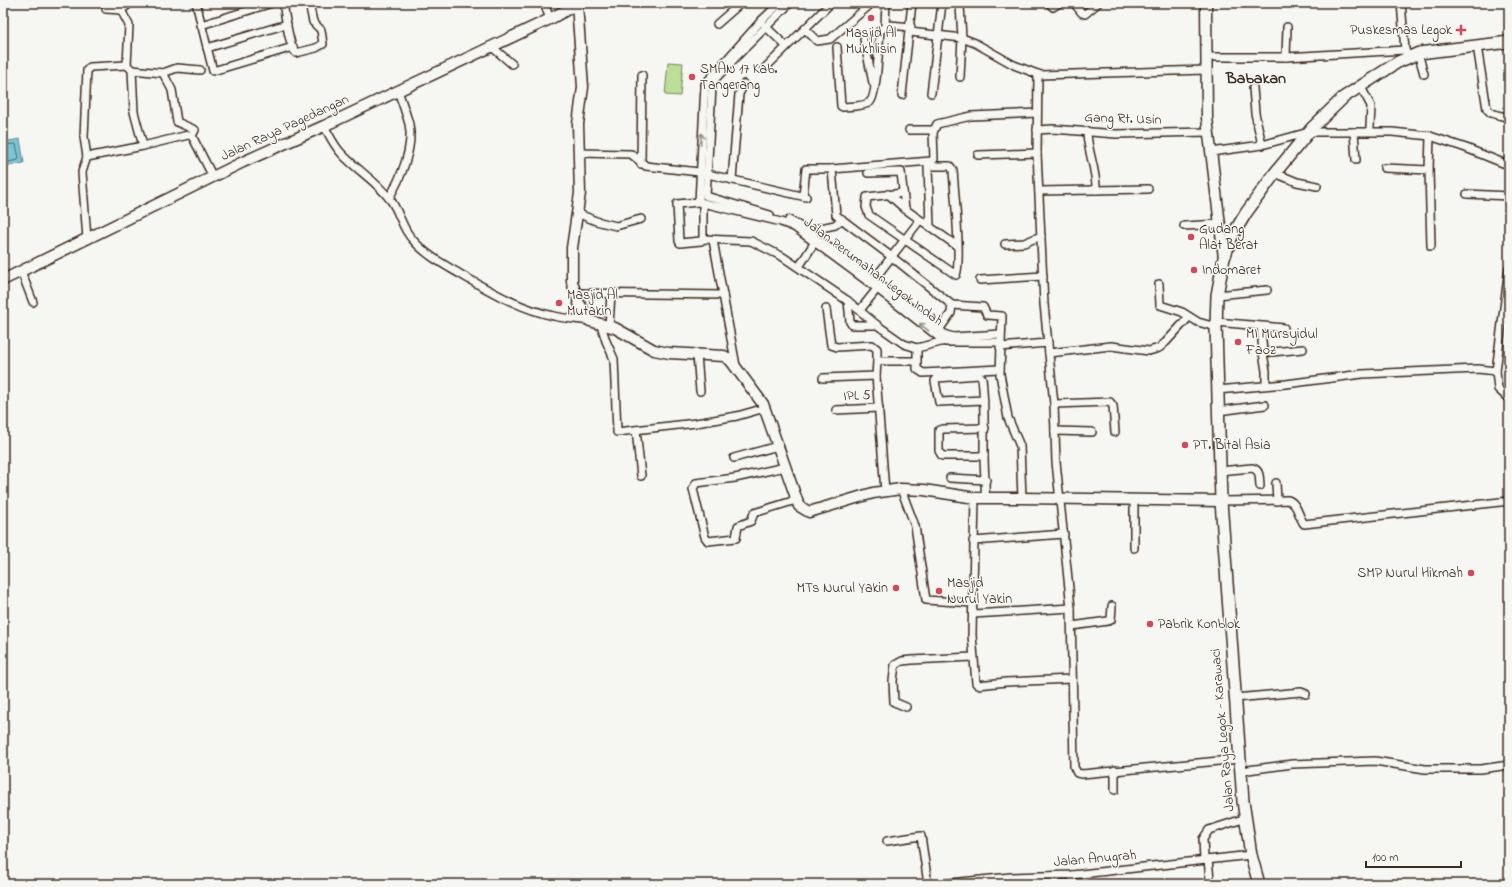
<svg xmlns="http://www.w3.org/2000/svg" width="1512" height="887" font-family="'Indie Flower',sans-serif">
<rect width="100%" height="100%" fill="#f6f6f2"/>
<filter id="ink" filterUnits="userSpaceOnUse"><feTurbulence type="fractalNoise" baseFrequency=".025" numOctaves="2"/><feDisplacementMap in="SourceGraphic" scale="8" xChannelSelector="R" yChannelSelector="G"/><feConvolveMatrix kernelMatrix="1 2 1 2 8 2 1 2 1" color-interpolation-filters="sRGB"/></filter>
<g filter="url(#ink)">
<path fill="#bbde98" stroke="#7b845b" d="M668 62 683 63 680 96 665 95Z"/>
<path fill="#79c5d8" stroke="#60878e" d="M20 139 24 163 3 167V142Z"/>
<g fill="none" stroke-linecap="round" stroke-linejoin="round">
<path stroke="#546868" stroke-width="1" d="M3 145 16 144 19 158 18 160 3 163"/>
<defs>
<g id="street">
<path d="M196 3 213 71 293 47"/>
<path d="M283 3C285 14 289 47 296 53L316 48 323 44 321 30 313 22 309 3"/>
<path d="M544 3 550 19"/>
<path d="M780 3 761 21 705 84 699 202 781 222 794 227 871 284 945 342H1000"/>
<path d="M1049 3 1053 7 1059 3"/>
<path d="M1074 3 1082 13 1085 14 1098 3"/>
<path d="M1401 3 1405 50 1407 54"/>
<path d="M106 9 121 10 129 25 127 65 132 70 134 112 143 146"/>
<path d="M121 10 131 3"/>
<path d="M717 24 741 3"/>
<path d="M201 25 272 3"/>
<path d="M765 26 786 46"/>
<path d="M885 26 886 3"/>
<path d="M805 29 817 41 830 39 872 3"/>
<path d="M910 32 962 38 975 43 1014 65 1040 75 1206 70"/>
<path d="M864 39 873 83"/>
<path d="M1477 46 1487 109 1491 113 1509 118"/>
<path d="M492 47 512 64"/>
<path d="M837 47 841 106 843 107C850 106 864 107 870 102 877 96 879 41 880 30L890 25 911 27"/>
<path d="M207 48 287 24"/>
<path d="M1418 53 1424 74"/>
<path d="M1206 57H1286L1405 50"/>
<path d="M1286 57 1287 27"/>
<path d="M765 68 831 3"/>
<path d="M132 70 163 73 172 90 177 122 195 130 192 136"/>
<path d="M163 73 177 68 200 70"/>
<path d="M1038 74 1037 153 1044 304 1054 404 1056 462 1071 608 1074 767 1077 773 1082 774 1240 759"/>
<path d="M960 77 962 38 960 5"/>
<path d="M1360 85 1371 106 1370 127"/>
<path d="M1253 88 1255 113 1262 145"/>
<path d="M931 93 942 3"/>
<path d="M902 95 912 3"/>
<path d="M324 126C330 136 334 146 342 154 357 170 376 181 389 198 400 211 401 228 413 240 426 255 443 264 460 274 490 291 520 309 554 316 566 319 578 319 590 321"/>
<path d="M909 130H934"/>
<path d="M1037 130 1053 129 1116 134 1209 132"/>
<path d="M1087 131C1087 151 1097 170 1096 190"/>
<path d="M1354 132 1356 160"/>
<path d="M1430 136 1429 170 1431 246"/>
<path d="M1211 152 1262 145 1309 132H1392L1430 136 1466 148 1503 163 1509 164"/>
<path d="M578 153 631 154 646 166 699 172 806 197"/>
<path d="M978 155 1037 153"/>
<path d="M87 157 143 146 188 135 192 136 213 177"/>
<path d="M641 164 642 75"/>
<path d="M1384 168 1429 170"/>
<path d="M832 169 836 215 892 257 952 305 983 307 987 315 1002 316 1000 374 1008 418 1020 446 1022 498"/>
<path d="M868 173 901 172 905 209"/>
<path d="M1275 173 1297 182 1317 186"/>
<path d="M732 180 739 94 744 84"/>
<path d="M1039 191 1148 189"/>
<path d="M903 193 867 197 866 207 869 215 956 275C962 261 954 189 953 170L950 166H928L930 227"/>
<path d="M888 194 905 209 957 246"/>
<path d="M1467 194 1509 196"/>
<path d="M803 196 806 169H832L931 161 934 159 933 132 937 124 971 116 1037 113"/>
<path d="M389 198C401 178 414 147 409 124 406 113 402 102 398 91"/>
<path d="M699 202 677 204 679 241 680 243 701 241 703 239 751 241 783 257 848 301 877 325 904 344 917 348 945 341"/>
<path d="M703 203V239"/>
<path d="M577 213 596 221 616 226 641 219"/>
<path d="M770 215 706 196 712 87 715 79 735 58 790 3"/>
<path d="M789 220 798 225 874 280 946 335 954 337 1000 334"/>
<path d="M1184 226 1221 224"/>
<path d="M812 235 816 229 835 225 842 219"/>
<path d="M87 239 82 172 87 157 84 137 87 70 90 67 127 65"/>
<path d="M713 240 736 366"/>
<path d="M1005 244 1024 243 1041 236"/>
<path d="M799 267 816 240"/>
<path d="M1509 268 1496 371 1498 389 1509 399"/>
<path d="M21 271 33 302"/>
<path d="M980 280 1043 276"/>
<path d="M872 282 920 220"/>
<path d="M1159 284 1160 305 1182 312 1198 322 1216 327"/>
<path d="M575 293 723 295"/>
<path d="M1217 295 1267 290"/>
<path d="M848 301 850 322 852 325H877"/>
<path d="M826 309 831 345 837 347 872 345 877 349V361"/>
<path d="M860 310 877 289"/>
<path d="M1216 322 1284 328"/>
<path d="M601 325 606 341 614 359 617 432 696 423 737 416 765 408"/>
<path d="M609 327 611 293"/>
<path d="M1261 327 1263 353 1303 349"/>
<path d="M936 334 951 313 952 305"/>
<path d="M1000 347 1048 343"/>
<path d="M917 348V369L923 373 999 369"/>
<path d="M1049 353 1111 346 1149 351 1159 348 1166 342 1189 317"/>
<path d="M1263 353 1266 371V385"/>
<path d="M697 355 700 391"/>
<path d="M876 376 885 491"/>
<path d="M823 378 876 376 877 361H913"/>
<path d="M1217 390 1286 384 1362 374 1478 369 1496 371"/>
<path d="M984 400 939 402 935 381 937 378 979 375 982 378C985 404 984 429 984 455 984 470 986 484 985 499"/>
<path d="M1054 404 1110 402 1113 406 1115 432"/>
<path d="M836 410 879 408"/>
<path d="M1218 411 1265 405"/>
<path d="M636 430 641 476"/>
<path d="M1055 431 1092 432"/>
<path d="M984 456H942L939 451V430L943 429 985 428"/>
<path d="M734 458 778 446"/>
<path d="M785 467 735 478 696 483 693 489 705 537 708 541 736 538 738 526 751 521 754 513 796 500"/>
<path d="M1219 471 1252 468C1261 470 1259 478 1260 486"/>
<path d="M950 478 986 480"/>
<path d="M1276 483 1277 501"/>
<path d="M901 489 915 526 926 600 973 603"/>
<path d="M975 498 972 635 976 683 978 685 1006 682 1071 679"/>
<path d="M1221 501 1288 500C1298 504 1298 516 1304 524L1509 501"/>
<path d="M973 541 1064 534"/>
<path d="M1134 548V499"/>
<path d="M973 614 1071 608"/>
<path d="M1072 626 1108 621 1111 620 1112 606"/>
<path d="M1235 698 1301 692 1306 694"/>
<path d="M906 707 894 702 893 681 895 665 902 661 912 660 973 657"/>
<path d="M1115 770V790"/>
<path d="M1241 771 1292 764 1375 761 1425 769H1481L1509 765"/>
<path d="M887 841 921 836 928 884"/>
<path d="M1204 860 1203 839 1209 830 1246 818"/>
<path d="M1208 860 1210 879"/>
<path d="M1072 875 1073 884"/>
<path d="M940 884 1011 877 1072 875 1251 855"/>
</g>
<g id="secondary">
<path d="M1206 3 1207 118 1224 258"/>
<path d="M577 4 583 87 578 124 580 193 572 248V282L579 303 590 321 615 328 654 350 669 353 724 356 731 361 763 404 799 506 809 512 873 493 901 489 924 490 975 498H1022L1221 501"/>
<path d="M3 280 243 162 324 126 550 19 579 3"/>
</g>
<path id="primary" d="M1259 884 1251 855 1243 801 1221 501 1216 327 1217 295 1224 258 1232 236 1246 213 1275 173 1312 128 1344 97 1398 62 1419 53 1509 42"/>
</defs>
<use href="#street" stroke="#3b2a1e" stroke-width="10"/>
<use href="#secondary" stroke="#3b2a1e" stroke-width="13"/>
<use href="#primary" stroke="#3b2a1e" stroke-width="14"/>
<use href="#street" stroke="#f6f6f2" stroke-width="7"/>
<use href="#secondary" stroke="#f6f6f2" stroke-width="10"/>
<use href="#primary" stroke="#f6f6f2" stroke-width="11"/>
</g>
<defs><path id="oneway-shaft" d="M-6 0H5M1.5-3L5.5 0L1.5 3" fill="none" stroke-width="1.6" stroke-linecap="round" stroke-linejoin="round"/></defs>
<g stroke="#989088">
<use href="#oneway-shaft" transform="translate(701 139) rotate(-86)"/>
<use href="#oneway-shaft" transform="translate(924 327) rotate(-141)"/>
</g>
</g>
<g fill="#d1495b" stroke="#f6f6f2" stroke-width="1.5">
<circle cx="871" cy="18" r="4"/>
<path d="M1459 24h4v4h4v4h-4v4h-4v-4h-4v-4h4z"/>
<circle cx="692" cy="77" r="4"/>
<circle cx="1191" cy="237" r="4"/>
<circle cx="1194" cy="270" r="4"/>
<circle cx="559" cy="303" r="4"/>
<circle cx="1238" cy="342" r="4"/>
<circle cx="1185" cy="445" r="4"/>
<circle cx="1471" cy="573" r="4"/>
<circle cx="896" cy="588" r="4"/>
<circle cx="939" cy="591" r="4"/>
<circle cx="1150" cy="624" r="4"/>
</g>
<g text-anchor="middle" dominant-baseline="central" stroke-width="3" stroke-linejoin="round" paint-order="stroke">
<g font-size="14" fill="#3b2a1e" stroke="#f6f6f2" text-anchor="start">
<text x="1452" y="30" text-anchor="end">Puskesmas Legok</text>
<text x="871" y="33" text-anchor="middle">Masjid Al<tspan x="871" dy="16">Mukhlisin</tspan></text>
<text x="700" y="69">SMAN 17 Kab.<tspan x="700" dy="16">Tangerang</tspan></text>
<text x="1199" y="229">Gudang<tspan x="1199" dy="16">Alat Berat</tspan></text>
<text x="1202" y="270">Indomaret</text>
<text x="567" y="295">Masjid Al<tspan x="567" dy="16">Mutakin</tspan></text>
<text x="1246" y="334">MI Mursyidul<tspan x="1246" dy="16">Faoz</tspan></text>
<text x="1193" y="445">PT. Bital Asia</text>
<text x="1463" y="573" text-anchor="end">SMP Nurul Hikmah</text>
<text x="947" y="583">Masjid<tspan x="947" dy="16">Nurul Yakin</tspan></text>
<text x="888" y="588" text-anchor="end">MTs Nurul Yakin</text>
<text x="1158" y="624">Pabrik Konblok</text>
</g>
<g font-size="14" fill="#3b2a1e" stroke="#f6f6f2">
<text transform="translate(1123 119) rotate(2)">Gang Rt. Usin</text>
<text transform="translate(285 128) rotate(-25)">Jalan Raya Pagedangan</text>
<text transform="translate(873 272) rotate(37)">Jalan Perumahan Legok Indah</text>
<text transform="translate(857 396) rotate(-3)">IPL 5</text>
<text transform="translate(1223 730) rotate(-95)">Jalan Raya Legok - Karawaci</text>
<text transform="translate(1095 859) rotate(-5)">Jalan Anugrah</text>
</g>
<g font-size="16" font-weight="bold" fill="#3b2a1e" stroke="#f6f6f2">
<text x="1256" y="79">Babakan</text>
</g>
</g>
<rect width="1512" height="887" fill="none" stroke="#f6f6f2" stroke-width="16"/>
<rect x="8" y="8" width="1496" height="871" fill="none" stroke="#3b2a1e" stroke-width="1.5" filter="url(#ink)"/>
<path d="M1366 861v6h95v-6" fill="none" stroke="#3b2a1e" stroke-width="2"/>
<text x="1372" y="861" font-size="12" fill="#3b2a1e" stroke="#f6f6f2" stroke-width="3" paint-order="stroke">100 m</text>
</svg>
